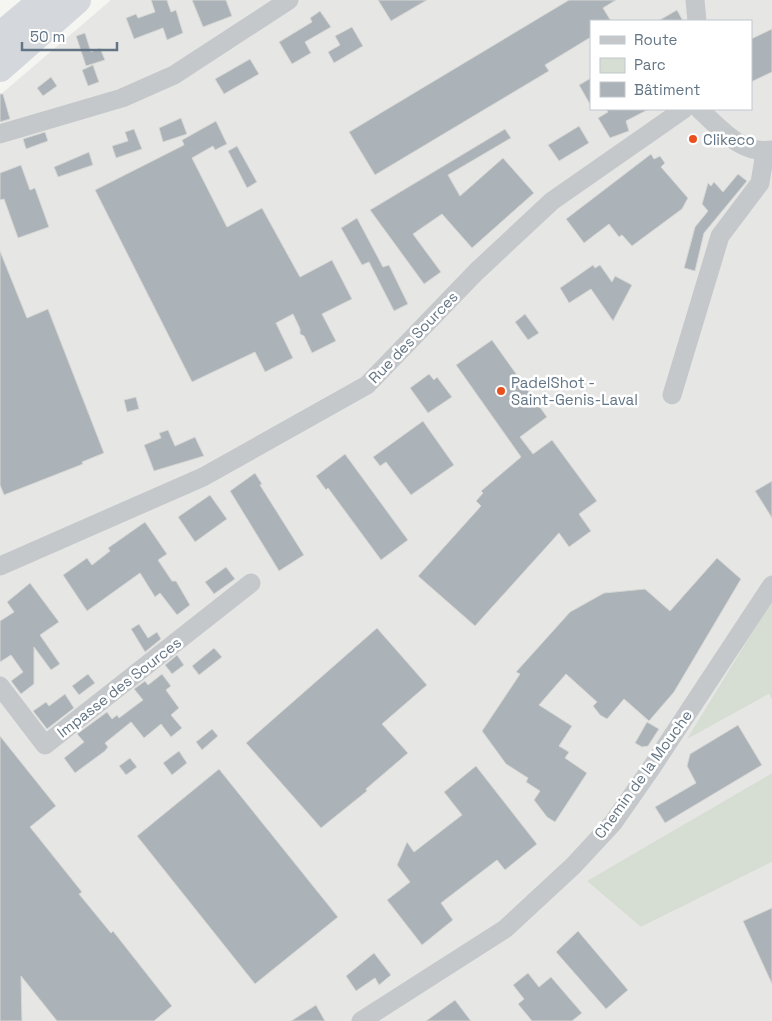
<svg xmlns="http://www.w3.org/2000/svg" width="772" height="1021" font-family="'Space Grotesk',sans-serif">
<rect width="100%" height="100%" fill="#f5f6f1"/>
<path fill="#e6e7e5" fill-rule="evenodd" d="M111 0H772V600L688 738 769 694 772 700V773L588 881 641 927 772 862V1021H0V95ZM591 21H751V109H591Z"/>
<g fill="#d6ddd2">
<path d="M772 600V700L769 694 687 739Z"/>
<path d="M772 773V862L641 927 587 881Z"/>
</g>
<g fill="#abb3b8" stroke="#d7d7d4">
<path d="M151 0H167L171 12 176 10 183 33 167 40 163 28 134 39 126 18 136 14 138 18 155 12Z"/>
<path d="M192 0H226L232 16 203 27Z"/>
<path d="M378 0H427L391 21Z"/>
<path d="M569 0H616L603 8 611 21H591V37L545 65 549 71 375 175 349 132Z"/>
<path d="M677 10 683 21H658Z"/>
<path d="M320 11 331 27 305 42 311 53 292 64 279 42 312 22 310 18Z"/>
<path d="M352 27 363 46 334 63 328 52 340 45 335 36Z"/>
<path d="M772 29V72L751 82V39Z"/>
<path d="M85 33 91 52 100 48 105 60 86 66 76 36Z"/>
<path d="M250 59 259 74 224 94 215 79Z"/>
<path d="M93 65 99 82 88 86 82 70Z"/>
<path d="M51 77 57 86 43 96 37 88Z"/>
<path d="M591 78V106L579 85Z"/>
<path d="M0 94H3L10 119 0 122Z"/>
<path d="M606 109H649L626 121 629 131 610 138 598 118 608 112Z"/>
<path d="M181 118 187 134 163 142 159 128Z"/>
<path d="M216 121 227 144 215 150 213 146 192 158 227 227 262 208 300 277 332 260 352 299 322 314 336 341 312 353 304 336 300 334V329L293 314 276 323 293 358 265 372 255 352 192 382 95 190 184 145 182 140Z"/>
<path d="M579 126 589 143 559 161 548 145Z"/>
<path d="M134 129 142 149 116 158 112 146 128 141 125 132Z"/>
<path d="M505 129 511 138 448 175 460 196 503 158 534 193 472 248 442 214 413 234 441 272 424 284 370 210Z"/>
<path d="M45 132 48 141 26 149 23 139Z"/>
<path d="M237 146 257 182 247 188 228 151Z"/>
<path d="M89 152 93 165 58 177 54 167Z"/>
<path d="M651 154 654 159 660 156 665 163 661 167 688 198 682 209 632 246 622 235 619 237 609 224 584 243 566 219Z"/>
<path d="M21 165 30 190 35 188 49 227 18 238 4 199 0 200V173Z"/>
<path d="M738 174 747 181 704 233 695 271 684 268 695 227 708 211 702 204 708 183 711 186 714 182 723 192Z"/>
<path d="M357 218 383 267 389 265 408 304 394 311 369 262 362 265 341 228Z"/>
<path d="M0 251 27 318 48 309 104 453 82 462 83 464 4 495 0 485Z"/>
<path d="M593 265 595 268 600 265 612 282 615 276 632 285 613 321 591 289 569 303 560 288Z"/>
<path d="M525 314 539 333 528 340 515 322Z"/>
<path d="M492 340 547 417 520 437 533 454 552 440 597 501 579 514 591 531 569 547 559 533 475 626 418 576 481 506 476 501 483 493 481 491 521 457 456 365Z"/>
<path d="M429 374 434 380 437 377 452 397 428 413 410 388Z"/>
<path d="M136 397 139 409 127 412 124 400Z"/>
<path d="M423 421 454 465 411 495 386 462 380 466 373 457Z"/>
<path d="M168 430 175 446 195 437 204 456 154 471 144 445 161 438 159 433Z"/>
<path d="M345 454 408 540 381 560 328 488 326 490 316 476Z"/>
<path d="M255 473 262 484 260 485 304 555 279 571 230 491Z"/>
<path d="M772 481V518L755 491Z"/>
<path d="M210 495 227 519 195 542 178 517Z"/>
<path d="M145 522 167 554 158 560 172 581H176L190 605 177 615 160 593 155 597 140 573 87 611 63 575 87 558 92 565 110 551 108 548Z"/>
<path d="M717 558 741 579 674 692 649 721 624 699 607 719 600 715 593 706 597 702 566 674 539 705 572 726 559 746 569 752 565 758 587 773 555 822 547 817 534 800 540 791 526 782 528 778 506 764 482 731 520 674 516 672 570 612 604 593 645 589 670 611Z"/>
<path d="M226 567 235 579 214 594 205 582Z"/>
<path d="M30 583 59 622 40 635 60 664 51 670 34 647V684L21 694 11 681 23 672 11 655 0 662V621L14 612 7 602Z"/>
<path d="M139 624 148 638 157 632 161 639 145 652 131 629Z"/>
<path d="M377 628 427 685 382 724 408 753 366 789 367 791 321 828 246 743Z"/>
<path d="M214 648 222 657 199 675 192 666Z"/>
<path d="M177 655 184 665 172 674 165 665Z"/>
<path d="M88 674 95 683 79 695 72 686Z"/>
<path d="M162 674 171 686 166 690 179 708 171 715 182 728 171 737 161 724 144 738 131 722 105 743 108 747 105 751 75 773 64 758 84 742 77 734 107 712 112 719 117 715 119 718 143 700 134 689 145 681 148 685Z"/>
<path d="M65 694 74 708 47 729 33 711 46 702 49 706Z"/>
<path d="M647 722 659 729 648 746 642 747 635 743Z"/>
<path d="M738 725 762 765 665 823 655 807 696 783 687 766 690 754Z"/>
<path d="M212 729 218 736 202 750 196 742Z"/>
<path d="M0 736 56 806 30 827 82 892 79 894 111 933 113 931 172 1006 154 1021H57L21 976 22 1021H0Z"/>
<path d="M179 751 187 763 172 775 163 763Z"/>
<path d="M130 758 137 767 126 775 119 766Z"/>
<path d="M476 766 537 844 505 870 497 860 441 903 453 920 422 945 387 900 410 882 397 865 407 842 414 852 462 815 444 792Z"/>
<path d="M219 769 338 917 255 984 137 836Z"/>
<path d="M772 908V984L743 921Z"/>
<path d="M578 931 628 990 606 1009 556 952Z"/>
<path d="M374 953 391 975 379 985 375 978 356 991 346 976Z"/>
<path d="M528 973 539 987 551 977 582 1013 572 1021H532L518 1004 524 999 513 985Z"/>
<path d="M455 1000 471 1021H426Z"/>
<path d="M316 1005 325 1021H291Z"/>
</g>
<g fill="none" stroke-linecap="round" stroke-linejoin="round">
<g stroke="#c5c8cb" stroke-width="19">
<path d="M695 0 697 21"/>
<path d="M699 109C720 128 741 155 772 150"/>
<path d="M0 134 122 98 174 75 289 0"/>
<path d="M672 395 720 236 760 183 765 152"/>
<path d="M0 566 203 477 367 385 476 272 552 201 684 109"/>
<path d="M0 686 45 745 251 583"/>
<path d="M361 1021 505 929 573 866 613 823 652 767 772 585"/>
</g>
<g stroke="#d4d8dc" stroke-width="28">
<path d="M0 36 43 0"/>
<path d="M0 68 77 0"/>
</g>
</g>
<g fill="#ea501d" stroke="#fff" stroke-width="2">
<circle cx="693" cy="139" r="5"/>
<circle cx="501" cy="391" r="5"/>
</g>
<g text-anchor="middle" dominant-baseline="central" stroke-width="5" stroke-linejoin="round" paint-order="stroke">
<g font-size="15" fill="#637584" stroke="#fff" text-anchor="start">
<text x="703" y="139">Clikeco</text>
<text x="511" y="382">PadelShot -<tspan x="511" dy="17">Saint-Genis-Laval</tspan></text>
</g>
<g font-size="15" fill="#637584" stroke="#fff">
<text transform="translate(413 337) rotate(-46)">Rue des Sources</text>
<text transform="translate(119 687) rotate(-38)">Impasse des Sources</text>
<text transform="translate(643 774) rotate(-54)">Chemin de la Mouche</text>
</g>
</g>
<rect x="590" y="20" width="162" height="90" fill="#ffffff" stroke="#c1c8ce"/>
<rect x="600" y="36" width="25" height="8" fill="#c5c8cb" stroke="#c1c8ce"/>
<text x="634" y="45" font-size="15" fill="#637584">Route</text>
<rect x="600" y="58" width="25" height="15" fill="#d6ddd2" stroke="#c1c8ce"/>
<text x="634" y="70" font-size="15" fill="#637584">Parc</text>
<rect x="600" y="82" width="25" height="15" fill="#abb3b8" stroke="#c1c8ce"/>
<text x="634" y="95" font-size="15" fill="#637584">Bâtiment</text>
<path d="M22 42v8h95v-8" fill="none" stroke="#637584" stroke-width="2.5"/>
<text x="30" y="42" font-size="15" fill="#637584" stroke="#ffffff" stroke-width="4" paint-order="stroke">50 m</text>
</svg>
